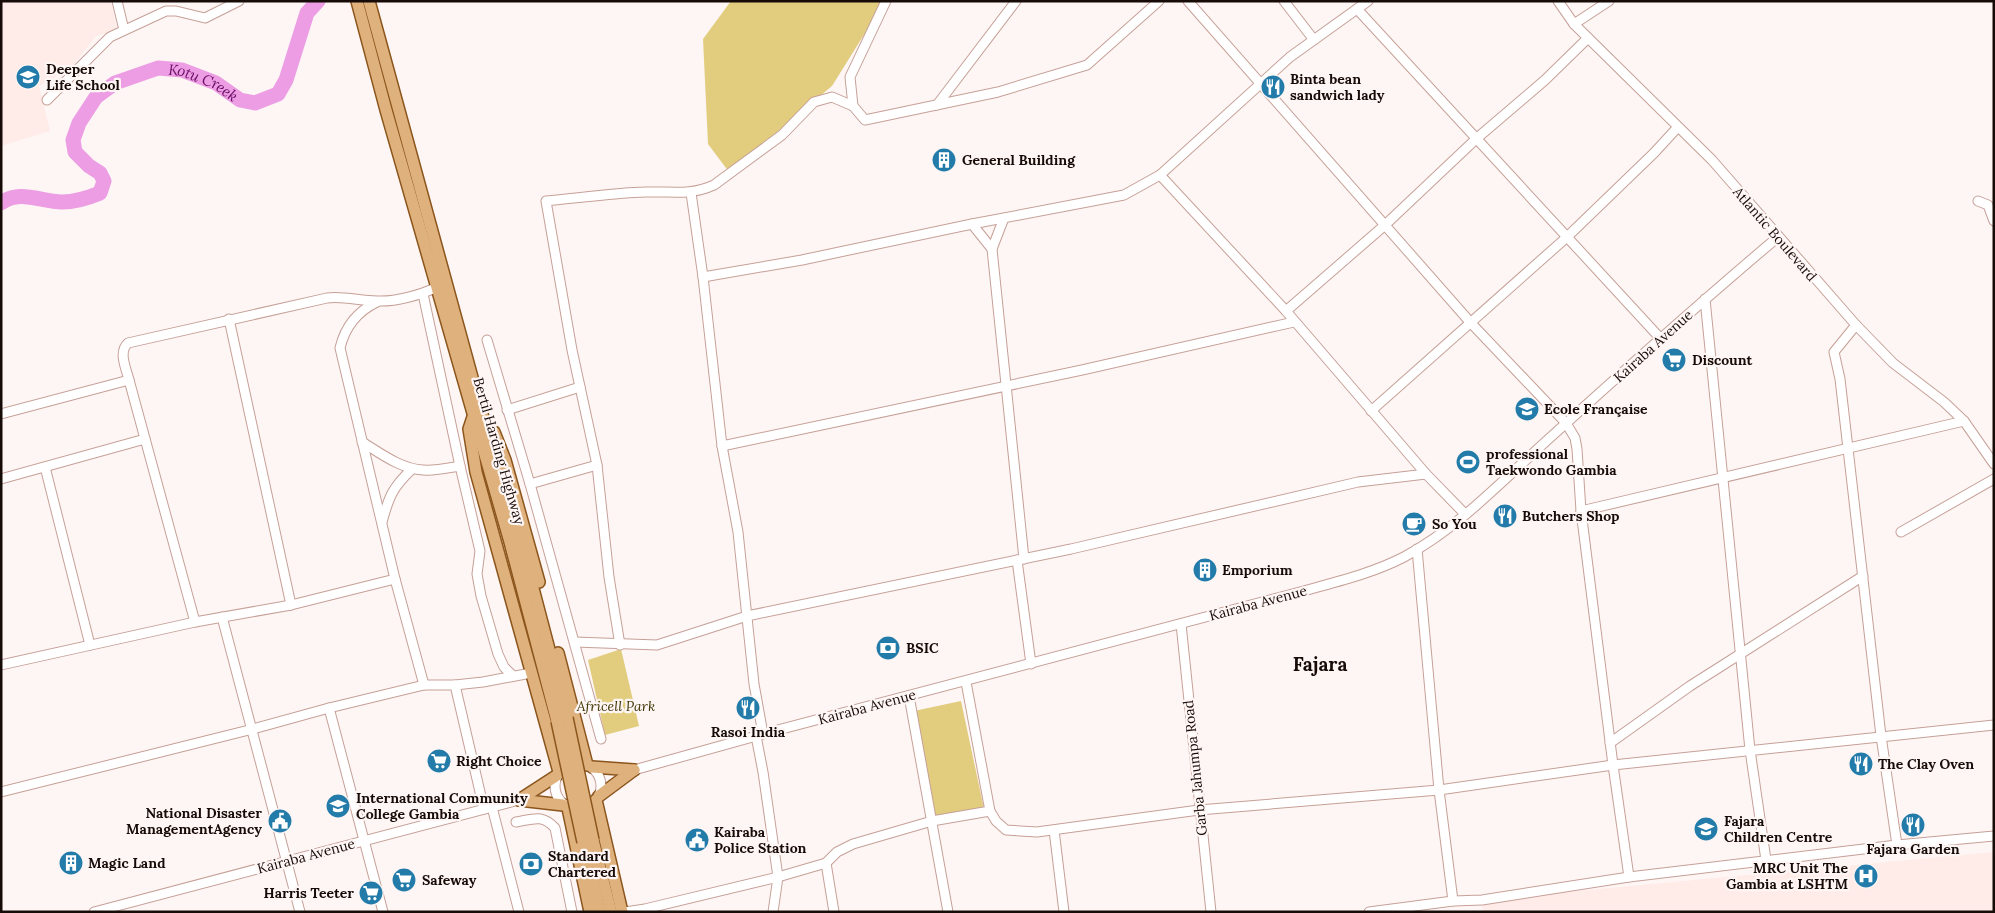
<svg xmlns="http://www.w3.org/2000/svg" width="1995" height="913" font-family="Lora,serif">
<rect width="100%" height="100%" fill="#fef6f4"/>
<g fill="#ffebe7">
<path d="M1 1H111L117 30 96 36 71 68 39 86 50 131 1 146Z"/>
<path d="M1994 852V912H1483L1482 900Z"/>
</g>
<g fill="#e1cd7d">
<path d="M731 1H885L832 86 729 172 708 144 703 39Z"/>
<path d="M621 649 639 726 605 735 588 660Z"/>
<path d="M961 701 984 809 936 819 914 711Z"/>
</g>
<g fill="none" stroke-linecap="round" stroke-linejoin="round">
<path stroke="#ec9de3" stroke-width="15" id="s1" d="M1 203C20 189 41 202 62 202 75 202 88 198 100 193L104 181 100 173 89 166 75 152 73 140 79 123 96 97 115 83 158 68 182 70 216 83 240 100 255 103 278 94 286 80 307 13 318 1"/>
<defs>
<g id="minor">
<path d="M117 1 124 30"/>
<path d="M1188 1 1470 322 1566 423 1575 438 1577 449 1581 511 1613 765 1629 877"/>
<path d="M1284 1 1314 40"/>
<path d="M1558 1 1574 24 1712 160 1856 325 1893 363 1944 402 1964 421 1994 464"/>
<path d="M1357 9 1661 339"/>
<path d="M1574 24 1609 1"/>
<path d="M47 100 110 37 166 11H176L205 18 239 1"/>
<path d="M937 105 1016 1"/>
<path d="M853 106 850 77 886 1"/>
<path d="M1160 175 1286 311 1426 474 1465 514"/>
<path d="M691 193 703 277 722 446 738 532 754 684 763 734"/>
<path d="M1978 201 1988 205 1994 221"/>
<path d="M1004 218 992 249 1024 559"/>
<path d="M972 224 992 249"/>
<path d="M703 277 802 260 972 224 1124 195 1160 175 1290 57 1368 1"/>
<path d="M423 294 460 466 480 551 477 574 481 596 498 654 504 667 513 676"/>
<path d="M1705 299 1750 750 1766 860"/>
<path d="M377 302C358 311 345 327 340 348L395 579 424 685"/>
<path d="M1286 311 1385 225 1476 139 1545 80 1588 38"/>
<path d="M229 319 291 605"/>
<path d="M1856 325 1834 352 1840 379 1881 736 1897 845"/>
<path d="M487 340 530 484 601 739"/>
<path d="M507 410 580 387"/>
<path d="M1371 411 1567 237 1654 153 1677 128"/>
<path d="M1 414 129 380"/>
<path d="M362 442C380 453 401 469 423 470 435 471 448 468 460 466"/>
<path d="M722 446 1082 370 1294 322"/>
<path d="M45 467 90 645"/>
<path d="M1 479 145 439"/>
<path d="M530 484 597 465"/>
<path d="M1581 511 1964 421"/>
<path d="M382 522C389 496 393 487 412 469"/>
<path d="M1901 532 1994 479"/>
<path d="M1417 549 1439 790 1453 901"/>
<path d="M1017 560 1031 664"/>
<path d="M222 617 300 912"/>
<path d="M195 622 129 380C126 368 118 352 128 343L327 298C345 296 360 301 377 301 395 302 421 295 437 287"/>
<path d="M1181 624 1211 912"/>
<path d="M575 642 657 645 747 616 1071 549 1358 482 1426 474"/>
<path d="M620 645 609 577 597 465 572 350 546 201C579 198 612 193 646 192 671 191 690 196 714 185L782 135 814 102 832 97 853 106 865 120 998 92 1087 65 1159 1"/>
<path d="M1 665 195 622 291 605 395 579"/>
<path d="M966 682 990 811 996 821 1006 830 1037 832 1199 810 1439 790 1613 765 1994 725"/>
<path d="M455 685 484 809"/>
<path d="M909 696 948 912"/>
<path d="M329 708 383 912"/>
<path d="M756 736 763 772 778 877 773 912"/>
<path d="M1610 743 1690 686 1863 576"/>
<circle cx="578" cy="786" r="23"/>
<path d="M634 770 763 734 1300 592C1335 582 1371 574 1404 557 1460 527 1506 477 1553 435 1627 368 1702 301 1778 237"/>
<path d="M1 792 253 729 329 708 424 685H455L483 682 531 673"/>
<path d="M492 807 519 912"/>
<path d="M516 822C534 819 542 814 555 828L572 912"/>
<path d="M1054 830 1064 912"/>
<path d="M826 863 834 912"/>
<path d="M94 912 519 800"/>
<path d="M625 912 645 909 778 877 826 863 837 852 853 844 932 821 990 811"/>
<path d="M1369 912 1453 901 1482 900 1629 877 1897 845 1994 836"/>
</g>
<g id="major">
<path d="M357 1 386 110 510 542 557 721"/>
<path d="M369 1 482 414 520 539 567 718"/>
<path d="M473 417 469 429 476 472 559 772"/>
<path d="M494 432 505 460 539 582"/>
<path d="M558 653 587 765"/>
<path d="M592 767 634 770"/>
<path d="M599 796 634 770"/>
<path d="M519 800 563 805"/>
<path d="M519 800 556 776"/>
<path d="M596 800 622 912"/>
<path d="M568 808 590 912"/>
<path d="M593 840 611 912"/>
<path d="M583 842 600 912"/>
</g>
</defs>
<use href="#minor" stroke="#c6a098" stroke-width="11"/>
<use href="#major" stroke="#8b551c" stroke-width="14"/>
<use href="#minor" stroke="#fff" stroke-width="9"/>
<use href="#major" stroke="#dfb17d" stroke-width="11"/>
<defs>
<g id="major-bridge">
<path d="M567 718 593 840"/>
<path d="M557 721 583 842"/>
</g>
</defs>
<use href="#major-bridge" stroke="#8b551c" stroke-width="14" stroke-linecap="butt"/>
<use href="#major-bridge" stroke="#dfb17d" stroke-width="11"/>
</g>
<defs>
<symbol id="school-disc" viewBox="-11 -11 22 22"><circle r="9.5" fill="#237baa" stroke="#fef6f4"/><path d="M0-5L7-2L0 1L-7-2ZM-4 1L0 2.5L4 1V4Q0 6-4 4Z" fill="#fff"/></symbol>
<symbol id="restaurant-disc" viewBox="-11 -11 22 22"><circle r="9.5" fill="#237baa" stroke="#fef6f4"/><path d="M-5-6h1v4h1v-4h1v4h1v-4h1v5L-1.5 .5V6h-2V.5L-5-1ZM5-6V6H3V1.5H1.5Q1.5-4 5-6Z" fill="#fff"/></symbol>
<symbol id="building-disc" viewBox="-11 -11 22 22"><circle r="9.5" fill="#237baa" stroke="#fef6f4"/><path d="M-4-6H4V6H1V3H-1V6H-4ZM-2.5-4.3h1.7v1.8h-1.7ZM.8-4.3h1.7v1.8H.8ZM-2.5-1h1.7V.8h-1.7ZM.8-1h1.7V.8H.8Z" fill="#fff"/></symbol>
<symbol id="supermarket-disc" viewBox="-11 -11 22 22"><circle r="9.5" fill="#237baa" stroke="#fef6f4"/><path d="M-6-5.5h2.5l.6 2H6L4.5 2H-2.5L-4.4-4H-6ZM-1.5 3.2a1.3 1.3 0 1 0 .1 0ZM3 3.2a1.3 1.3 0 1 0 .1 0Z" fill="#fff"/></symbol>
<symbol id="stadium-disc" viewBox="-11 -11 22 22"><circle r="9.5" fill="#237baa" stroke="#fef6f4"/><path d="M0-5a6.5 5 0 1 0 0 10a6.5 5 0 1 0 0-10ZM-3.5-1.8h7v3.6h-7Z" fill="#fff"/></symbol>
<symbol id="cafe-disc" viewBox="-11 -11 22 22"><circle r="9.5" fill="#237baa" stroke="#fef6f4"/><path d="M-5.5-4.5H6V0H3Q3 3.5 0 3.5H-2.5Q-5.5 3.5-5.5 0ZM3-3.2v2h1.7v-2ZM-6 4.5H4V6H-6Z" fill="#fff"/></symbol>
<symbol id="bank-disc" viewBox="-11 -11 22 22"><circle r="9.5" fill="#237baa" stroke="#fef6f4"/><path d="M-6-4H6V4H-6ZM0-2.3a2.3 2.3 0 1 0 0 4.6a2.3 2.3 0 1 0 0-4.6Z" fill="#fff"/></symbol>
<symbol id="university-disc" viewBox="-11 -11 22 22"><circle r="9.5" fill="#237baa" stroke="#fef6f4"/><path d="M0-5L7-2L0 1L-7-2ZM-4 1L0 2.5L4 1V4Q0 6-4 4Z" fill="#fff"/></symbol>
<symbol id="civic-disc" viewBox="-11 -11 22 22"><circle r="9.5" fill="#237baa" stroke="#fef6f4"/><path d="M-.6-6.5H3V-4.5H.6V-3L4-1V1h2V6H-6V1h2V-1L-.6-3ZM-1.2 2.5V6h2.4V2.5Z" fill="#fff"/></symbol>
<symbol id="hospital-disc" viewBox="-11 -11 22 22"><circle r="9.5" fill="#237baa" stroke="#fef6f4"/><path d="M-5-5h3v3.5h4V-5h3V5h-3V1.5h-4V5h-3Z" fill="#fff"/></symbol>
</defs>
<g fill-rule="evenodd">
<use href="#school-disc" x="14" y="63" width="28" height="28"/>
<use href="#restaurant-disc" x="1259" y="73" width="28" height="28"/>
<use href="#building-disc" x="930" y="146" width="28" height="28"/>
<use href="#supermarket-disc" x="1660" y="346" width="28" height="28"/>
<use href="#school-disc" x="1513" y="395" width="28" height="28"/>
<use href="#stadium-disc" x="1454" y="448" width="28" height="28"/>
<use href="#restaurant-disc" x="1491" y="502" width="28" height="28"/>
<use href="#cafe-disc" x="1400" y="510" width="28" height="28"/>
<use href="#building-disc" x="1191" y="556" width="28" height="28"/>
<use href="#bank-disc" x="874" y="634" width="28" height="28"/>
<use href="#restaurant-disc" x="734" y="694" width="28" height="28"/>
<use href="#supermarket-disc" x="425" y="747" width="28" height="28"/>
<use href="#restaurant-disc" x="1847" y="750" width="28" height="28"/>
<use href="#university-disc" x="324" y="792" width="28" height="28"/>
<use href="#civic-disc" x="266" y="807" width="28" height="28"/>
<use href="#restaurant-disc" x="1899" y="811" width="28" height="28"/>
<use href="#school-disc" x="1692" y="815" width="28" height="28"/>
<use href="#civic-disc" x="683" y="826" width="28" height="28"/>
<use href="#building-disc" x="57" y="849" width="28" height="28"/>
<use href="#bank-disc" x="517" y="850" width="28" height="28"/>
<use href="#hospital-disc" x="1852" y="862" width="28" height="28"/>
<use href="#supermarket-disc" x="390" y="866" width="28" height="28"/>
<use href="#supermarket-disc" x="357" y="879" width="28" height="28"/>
</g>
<g text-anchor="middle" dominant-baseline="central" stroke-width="4.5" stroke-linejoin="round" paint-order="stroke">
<g font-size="14" font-weight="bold" fill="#170b08" stroke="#fef6f4" text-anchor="start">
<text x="46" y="69">Deeper<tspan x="46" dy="16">Life School</tspan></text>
<text x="1290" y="79">Binta bean<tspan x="1290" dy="16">sandwich lady</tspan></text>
<text x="962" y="160">General Building</text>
<text x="1692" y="360">Discount</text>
<text x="1544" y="409">Ecole Française</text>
<text x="1486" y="454">professional<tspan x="1486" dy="16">Taekwondo Gambia</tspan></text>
<text x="1522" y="516">Butchers Shop</text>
<text x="1432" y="524">So You</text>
<text x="1222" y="570">Emporium</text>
<text x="906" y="648">BSIC</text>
<text x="748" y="732" text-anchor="middle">Rasoi India</text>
<text x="456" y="761">Right Choice</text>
<text x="1878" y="764">The Clay Oven</text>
<text x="356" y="798">International Community<tspan x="356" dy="16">College Gambia</tspan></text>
<text x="262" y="813" text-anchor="end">National Disaster<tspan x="262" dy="16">ManagementAgency</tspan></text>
<text x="1724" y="821">Fajara<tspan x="1724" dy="16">Children Centre</tspan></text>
<text x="714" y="832">Kairaba<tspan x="714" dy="16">Police Station</tspan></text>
<text x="1913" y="849" text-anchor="middle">Fajara Garden</text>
<text x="548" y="856">Standard<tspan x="548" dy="16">Chartered</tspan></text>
<text x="88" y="863">Magic Land</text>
<text x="1848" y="868" text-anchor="end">MRC Unit The<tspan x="1848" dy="16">Gambia at LSHTM</tspan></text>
<text x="422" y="880">Safeway</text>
<text x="354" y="893" text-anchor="end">Harris Teeter</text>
</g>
<g font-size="14" fill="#170b08" stroke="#fef6f4">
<text transform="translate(1775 234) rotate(49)">Atlantic Boulevard</text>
<text transform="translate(1653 346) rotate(-42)">Kairaba Avenue</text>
<text transform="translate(499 451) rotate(74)">Bertil Harding Highway</text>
<text transform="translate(1258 603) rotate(-15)">Kairaba Avenue</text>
<text transform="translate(867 707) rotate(-15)">Kairaba Avenue</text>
<text transform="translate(1195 768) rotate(-96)">Garba Jahumpa Road</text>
<text transform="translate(306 856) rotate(-15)">Kairaba Avenue</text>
</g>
<g font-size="14" font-style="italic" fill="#423708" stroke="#fef6f4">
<text x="616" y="706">Africell Park</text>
</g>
<g font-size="15" font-style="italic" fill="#6c0d66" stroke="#fef6f4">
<text stroke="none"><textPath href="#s1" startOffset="335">Kotu Creek</textPath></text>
</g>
<g font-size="19" font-weight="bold" fill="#170b08" stroke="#fef6f4">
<text x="1320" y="664">Fajara</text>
</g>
</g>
<rect width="1995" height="913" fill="none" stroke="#170b08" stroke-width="5"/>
</svg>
